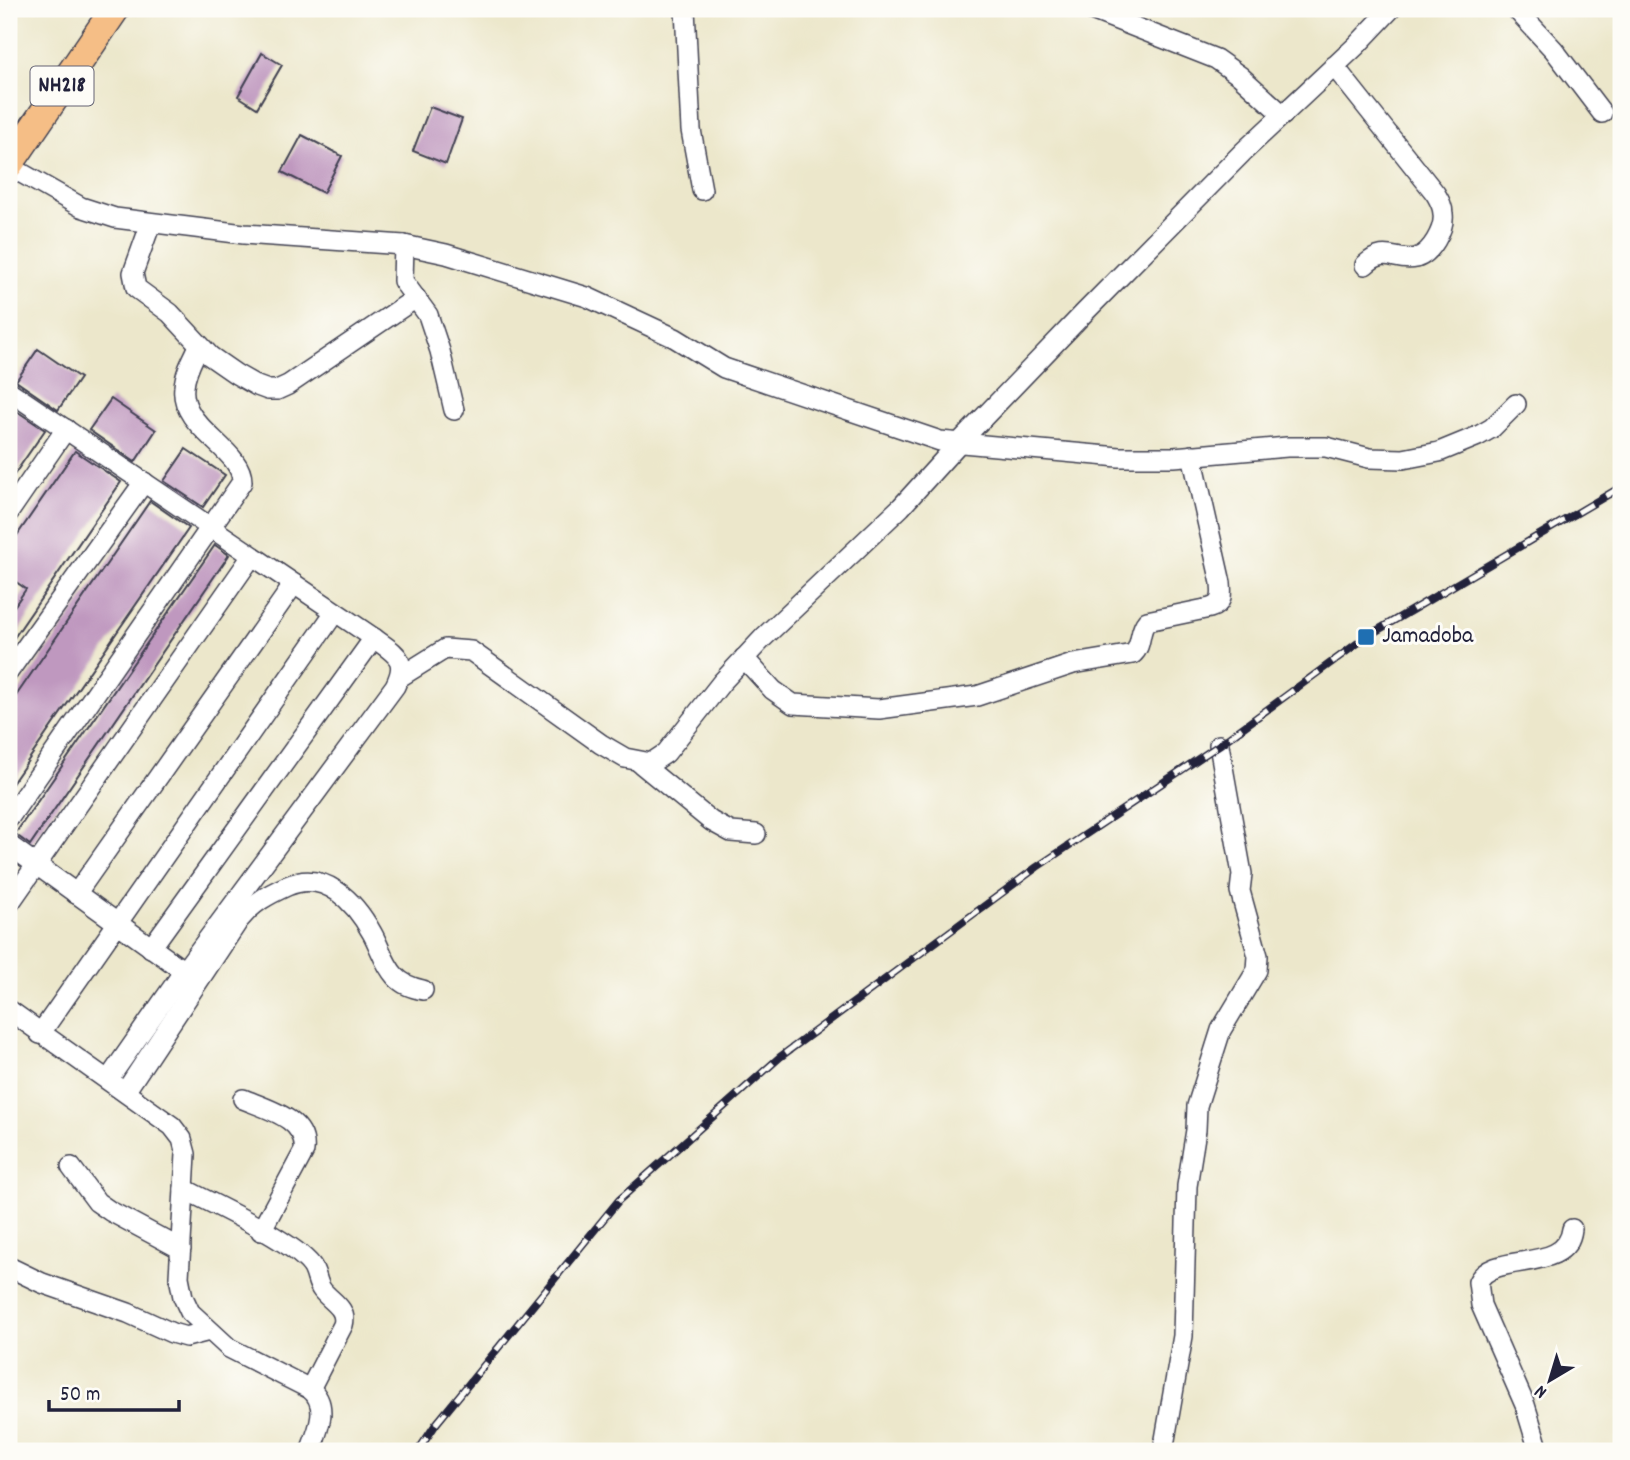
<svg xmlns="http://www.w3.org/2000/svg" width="1630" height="1460" font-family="Dekko,sans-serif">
<rect width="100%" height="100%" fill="#fdfcf7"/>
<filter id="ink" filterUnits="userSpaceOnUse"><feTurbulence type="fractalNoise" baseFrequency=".0143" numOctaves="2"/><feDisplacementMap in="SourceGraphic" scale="14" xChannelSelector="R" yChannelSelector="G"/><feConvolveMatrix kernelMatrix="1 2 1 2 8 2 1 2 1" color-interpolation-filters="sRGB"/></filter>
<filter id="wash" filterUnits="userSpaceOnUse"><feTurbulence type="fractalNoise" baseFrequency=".00686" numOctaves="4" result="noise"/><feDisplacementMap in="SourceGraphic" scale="28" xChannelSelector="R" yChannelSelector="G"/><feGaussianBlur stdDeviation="1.57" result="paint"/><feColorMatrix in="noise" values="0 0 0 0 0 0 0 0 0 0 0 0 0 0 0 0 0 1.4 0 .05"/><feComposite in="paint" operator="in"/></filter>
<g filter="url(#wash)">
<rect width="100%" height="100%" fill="#ece7cb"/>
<g id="blocks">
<g fill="#bf98bf">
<path d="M262 53 282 65 257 108 238 96Z"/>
<path d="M430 107 462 119 446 164 413 151Z"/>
<path d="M302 135 342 156 323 193 282 172Z"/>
<path d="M38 349 80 378 58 410 16 381Z"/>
<path d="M111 399 156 430 135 462 89 430Z"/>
<path d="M9 406 45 430 9 482Z"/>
<path d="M186 449 225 475 203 507 164 481Z"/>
<path d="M75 451 121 482 9 645V614L26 589 9 577V547Z"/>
<path d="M150 501 189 528 9 788V706Z"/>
<path d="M215 545 229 555 30 845 15 834Z"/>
</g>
</g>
</g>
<g filter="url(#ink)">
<use href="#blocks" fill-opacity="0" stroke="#404051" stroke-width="2"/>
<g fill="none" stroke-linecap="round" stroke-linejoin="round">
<defs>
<g id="minor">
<path d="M685 9 691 130 702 190"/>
<path d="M1089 9 1216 59 1240 76 1283 115"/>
<path d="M1516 9 1554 50 1602 113"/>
<path d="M1334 66 1435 193C1439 200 1443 206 1443 214 1445 229 1431 254 1416 258 1395 263 1386 245 1365 265"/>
<path d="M9 166 81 207 115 218 244 234 404 245 446 254 587 297 675 338 724 368 940 441 1119 457H1174L1287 447H1326L1369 458 1403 459 1439 452 1478 436 1492 428 1516 404"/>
<path d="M151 223 133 273 136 288 170 313 210 356 236 374 257 386 268 390H277L288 385 416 298"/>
<path d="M404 245 403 281 428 315 440 351 454 410"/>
<path d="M9 391 374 638C395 654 409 658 395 686L184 971 108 1080"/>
<path d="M9 512 66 429"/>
<path d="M744 658 773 690 793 704 879 709 977 696 1073 664 1133 654C1143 645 1138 631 1147 621L1210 608C1223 604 1222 595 1221 583L1192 455"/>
<path d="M9 671 144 482"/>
<path d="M400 677 445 649 471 651 601 744 625 758 651 763 666 753 722 682 764 637 901 507 958 444 1084 313 1243 152 1356 46 1391 9"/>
<path d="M640 763 711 821 731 832 756 834"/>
<path d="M9 818 242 482C243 449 179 428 184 387 185 372 193 359 199 346"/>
<path d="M9 845 184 971"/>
<path d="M76 894 294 584"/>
<path d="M9 904 252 556"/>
<path d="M151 948 374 638"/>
<path d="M9 1010 172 1126 182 1139 186 1154 179 1277 183 1297 190 1312 229 1348 310 1389C330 1405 318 1431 310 1451"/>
<path d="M40 1034 335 612"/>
<path d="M125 1092 239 920C253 903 267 895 287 886 325 869 355 902 372 933 380 947 384 964 395 976 403 985 412 988 423 990"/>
<path d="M243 1099C267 1109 308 1119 304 1151L261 1231"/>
<path d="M71 1167 97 1202 110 1211 181 1249"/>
<path d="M184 1189C213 1204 293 1241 311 1265 317 1272 316 1282 322 1290 330 1301 348 1308 343 1325L310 1389"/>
<path d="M9 1267 42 1283 128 1313 172 1333 186 1337 209 1331"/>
<path d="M1163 1451 1183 1336 1187 1186 1196 1130 1197 1106 1221 1030 1257 970 1258 956 1240 891 1242 874 1219 745"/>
<path d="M1539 1451 1525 1405 1481 1305 1478 1282C1493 1250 1567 1275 1572 1229"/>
</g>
<path id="highway" d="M9 164 115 9"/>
</defs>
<use href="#minor" stroke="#404051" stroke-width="22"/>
<use href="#highway" stroke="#404051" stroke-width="31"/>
<use href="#minor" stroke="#fff" stroke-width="19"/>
<use href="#highway" stroke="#f5be86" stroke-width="28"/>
<defs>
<path id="rail" d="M418 1451 436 1424 619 1200 780 1057 1037 867 1219 745 1366 637 1621 487"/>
</defs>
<use href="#rail" stroke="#22223b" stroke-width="8"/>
<use href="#rail" stroke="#fdfcf7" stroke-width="5" stroke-dasharray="16" stroke-linecap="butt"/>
</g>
</g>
<rect fill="#1f6fb2" stroke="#fdfcf7" stroke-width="2.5" x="1357" y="628" width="18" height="18" rx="3.5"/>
<g text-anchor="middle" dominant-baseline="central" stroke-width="6" stroke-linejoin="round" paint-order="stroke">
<rect fill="#fdfcf7" stroke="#646373" stroke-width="2" x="30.5" y="66.5" width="63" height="39" rx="5"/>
<g font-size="23" font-weight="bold" fill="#22223b">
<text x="62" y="86">NH218</text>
</g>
<g font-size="24" fill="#22223b" stroke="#fdfcf7" text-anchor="start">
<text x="1382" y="637">Jamadoba</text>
</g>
</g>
<rect width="1630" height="1460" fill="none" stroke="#fdfcf7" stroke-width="35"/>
<g transform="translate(1550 1380) rotate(218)" stroke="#fdfcf7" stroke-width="5" paint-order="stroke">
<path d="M0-5L12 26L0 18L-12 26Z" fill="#22223b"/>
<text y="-10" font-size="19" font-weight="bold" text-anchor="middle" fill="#22223b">N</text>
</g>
<path d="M49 1400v10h130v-10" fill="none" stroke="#22223b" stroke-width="3.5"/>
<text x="60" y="1400" font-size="21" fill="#22223b" stroke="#fdfcf7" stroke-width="5" paint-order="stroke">50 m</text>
</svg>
